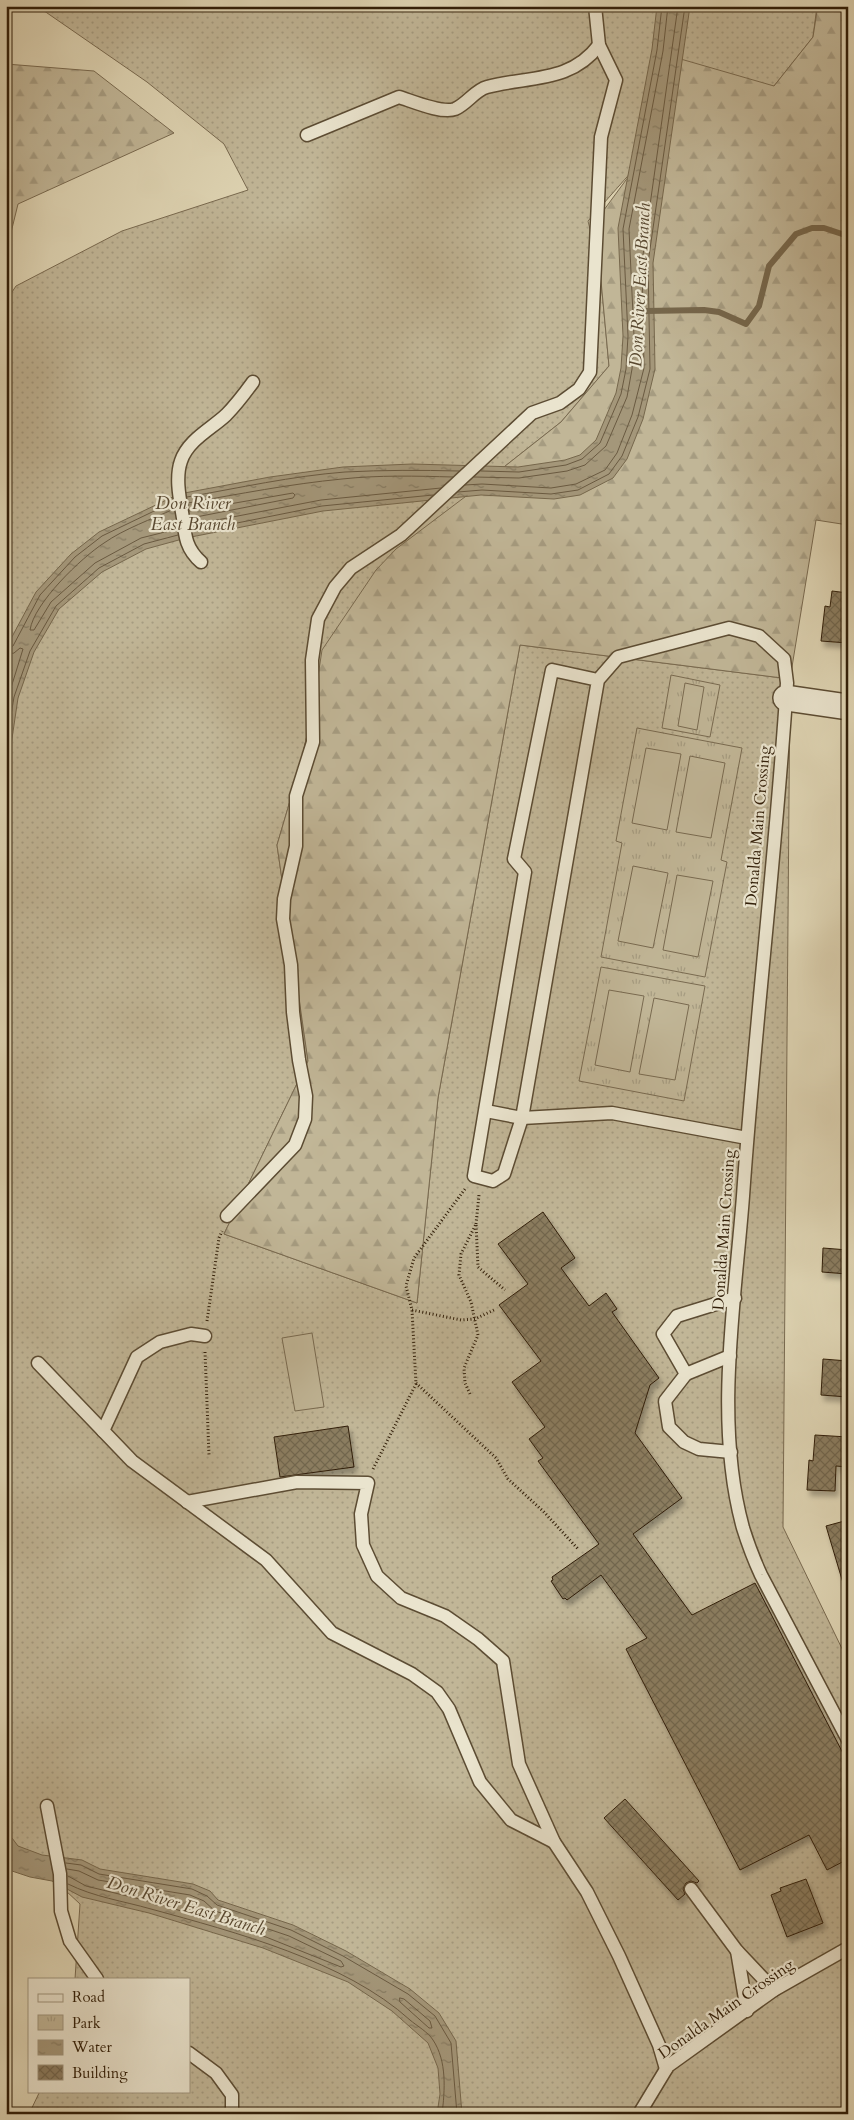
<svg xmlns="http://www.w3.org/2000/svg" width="854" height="2120" font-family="Cardo,serif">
<defs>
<pattern id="grass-dots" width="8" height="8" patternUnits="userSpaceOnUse" patternTransform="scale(1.25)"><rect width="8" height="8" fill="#c1b697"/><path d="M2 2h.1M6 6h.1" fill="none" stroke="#a69c81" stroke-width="1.8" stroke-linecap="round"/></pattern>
<pattern id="forest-firs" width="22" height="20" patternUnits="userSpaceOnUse" patternTransform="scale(1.25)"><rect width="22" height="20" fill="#c1b697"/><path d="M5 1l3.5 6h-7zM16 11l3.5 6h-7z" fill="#a69c81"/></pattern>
<pattern id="park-tufts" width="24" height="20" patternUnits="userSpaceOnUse" patternTransform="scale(1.25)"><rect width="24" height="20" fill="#c1b697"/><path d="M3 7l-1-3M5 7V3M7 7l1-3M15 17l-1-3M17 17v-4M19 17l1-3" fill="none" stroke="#a69c81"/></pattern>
<pattern id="water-ripples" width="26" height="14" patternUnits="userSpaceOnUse" patternTransform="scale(1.25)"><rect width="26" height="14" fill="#a4977a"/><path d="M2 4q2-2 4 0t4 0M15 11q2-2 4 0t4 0" fill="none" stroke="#867b62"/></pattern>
<pattern id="building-cross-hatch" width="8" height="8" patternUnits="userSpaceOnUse" patternTransform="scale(1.25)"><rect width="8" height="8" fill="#8b7d61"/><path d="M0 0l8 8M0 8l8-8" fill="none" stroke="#72664e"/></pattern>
<filter id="shadow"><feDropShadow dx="3" dy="5.5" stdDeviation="2.5" flood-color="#0004"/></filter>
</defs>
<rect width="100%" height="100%" fill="#dfd5b4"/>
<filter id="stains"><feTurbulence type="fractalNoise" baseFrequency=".004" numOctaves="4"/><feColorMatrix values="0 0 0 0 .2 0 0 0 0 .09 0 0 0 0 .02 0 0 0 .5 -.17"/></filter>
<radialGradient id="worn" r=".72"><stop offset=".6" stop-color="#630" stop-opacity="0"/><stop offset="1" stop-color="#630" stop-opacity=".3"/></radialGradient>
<path fill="url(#grass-dots)" stroke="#796a50" d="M37 6H817L813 37 774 86 634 169 588 221 600 270 609 366 561 422 490 478 314 703 300 767 277 845 308 1061 224 1234 417 1303 438 1098 520 645 790 679 783 1527 848 1661V2114H29L40 2091H189V1979H75L80 1904 6 1835V301L16 286 122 231 248 190 224 144 147 82Z"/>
<g fill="url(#forest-firs)" stroke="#796a50">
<path d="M817 11 848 12V525L816 520 790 679 520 645 438 1098 417 1303 224 1234 308 1061 277 845 300 767 314 703 322 650 376 570 396 549 490 478 561 422 609 366 600 270 590 229 634 169 653 51 774 86 813 37Z"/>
<path d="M6 64 94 71 174 133 18 204 6 253Z"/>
</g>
<g fill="url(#park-tufts)" stroke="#796a50">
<path d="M671 675 720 685 710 737 662 728Z"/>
<path d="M637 728 742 748 721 860 727 862 705 977 601 957 622 843 616 841Z"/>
<path d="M601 967 705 986 684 1101 579 1081Z"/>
</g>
<g fill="#c1b697" stroke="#796a50">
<path d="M685 683 704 687 697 730 678 726Z"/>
<path d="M646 748 681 754 667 830 632 823Z"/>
<path d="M690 756 725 763 711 838 676 832Z"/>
<path d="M633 866 668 873 653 948 618 941Z"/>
<path d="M677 875 713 881 698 957 663 950Z"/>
<path d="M609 990 644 996 630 1072 595 1065Z"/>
<path d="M654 998 689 1005 675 1080 639 1074Z"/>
<path d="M312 1333 324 1407 295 1411 282 1338Z"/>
</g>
<g fill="url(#water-ripples)" stroke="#76674c">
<path d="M657 6H690L653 263 655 369 643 419 627 459 613 478 580 495 554 499 481 495 323 511 186 538 146 549 102 572 59 609 34 652 18 698 6 779V648L36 592 71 554 99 532 179 494 270 477 343 467 412 464 518 467 565 460 580 455 596 440 616 393 621 368 623 336 618 228 652 49Z"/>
<path d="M6 1836 12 1838 18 1846 42 1855 82 1860 100 1869 193 1884 210 1891 218 1900 293 1925 346 1951 410 1989 439 2013 456 2041 462 2114H437L440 2094 438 2068 428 2043 392 2011 348 1982 263 1948 149 1913 82 1897 52 1881 30 1877 6 1869Z"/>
</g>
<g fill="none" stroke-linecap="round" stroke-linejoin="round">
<g stroke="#6a5a41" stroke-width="1">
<path d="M481 471 519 472 566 465 582 459 600 443 621 394 626 369 628 336 623 229 657 50 662 6"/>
<path d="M474 477 519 478 567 471 585 465 606 446 627 397 632 369 634 336 629 229 663 51 668 6"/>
<path d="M465 485 482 484 551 488 576 484 605 470 617 453 632 415 644 368 642 262 678 6"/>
<path d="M458 492 482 490 551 494 578 490 609 474 622 456 638 417 650 369 648 263 685 6"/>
<path d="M187 497C239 488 292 476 345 472 383 470 421 470 459 471"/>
<path d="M188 503C239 494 290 484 342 479 379 475 416 476 453 477"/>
<path d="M174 509C152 519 124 529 104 543 81 558 34 603 30 630H34L51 602 95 563 141 538 177 529"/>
<path d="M189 511 293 493 295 495 293 498 191 518"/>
<path d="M191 525 321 500 441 488"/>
<path d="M192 532 322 506 433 495"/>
<path d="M6 649 13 646 40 595 75 557 102 536 173 502"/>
<path d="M6 655 14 653 20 648 23 649 6 704"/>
<path d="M6 745 14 697 30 651 56 606 99 568 144 544 178 535"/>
<path d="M66 1863 81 1865 99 1874 192 1889 207 1896 217 1905 291 1930 343 1956 408 1994 435 2016 451 2043 457 2114"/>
<path d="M67 1869 79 1871 98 1880 190 1895 204 1901 215 1911 289 1936 341 1961 344 1966 341 1967 266 1937 152 1902 86 1886 68 1876"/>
<path d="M68 1884C94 1897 123 1901 151 1909 235 1932 345 1961 410 2020 417 2026 428 2032 433 2040 447 2061 445 2090 442 2114"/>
<path d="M400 1998 404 1999 430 2021 432 2028H429L400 2002Z"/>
</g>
<path stroke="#76674c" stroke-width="6" d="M646 311 704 310 719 312 746 324 759 306 769 266 796 234 812 228H824L848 236"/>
</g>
<g fill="url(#building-cross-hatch)" stroke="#311e08" filter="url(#shadow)">
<path d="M832 591 848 593V643L821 641 825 606 830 607Z"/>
<path d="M543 1212 575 1258 561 1268 589 1306 606 1293 617 1309 612 1312 659 1378 650 1385 635 1433 682 1498 633 1534 692 1615 755 1583 848 1763V1859L827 1870 809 1835 740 1870 626 1649 647 1638 601 1575 567 1600 565 1598 563 1599 551 1581 553 1580 552 1577 599 1544 538 1461 543 1458 529 1439 545 1427 512 1382 541 1361 499 1305 528 1284 498 1244Z"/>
<path d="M823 1248 848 1250V1274L822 1272Z"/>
<path d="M823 1359 848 1361V1397L821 1395Z"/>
<path d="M348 1426 354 1467 280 1477 274 1437Z"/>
<path d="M815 1435 848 1437V1467L836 1466 835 1491 807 1490 809 1460 813 1461Z"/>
<path d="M848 1520V1583H843L826 1526Z"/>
<path d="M625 1799 699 1881 697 1883 691 1881 686 1883 683 1889 685 1894 678 1900 604 1818Z"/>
<path d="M806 1879 823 1923 787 1937 771 1895 781 1891 780 1888Z"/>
</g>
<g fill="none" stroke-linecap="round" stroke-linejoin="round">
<defs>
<g id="service">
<path d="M307 135 399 97C412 101 442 114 455 109 467 104 475 90 487 87 528 76 571 83 599 45"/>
<path d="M201 562C186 549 185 536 183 518 180 500 175 478 181 461 188 440 211 429 226 415 236 405 245 393 253 382"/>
<path d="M598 680 552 670 514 859 525 872 474 1176 493 1181 504 1174 522 1118 598 680 618 657 729 628 759 636 784 659 787 683C776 854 755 1025 743 1196 735 1303 714 1423 743 1528 748 1544 754 1560 761 1575L848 1740"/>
<path d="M486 1111 522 1118 612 1113 747 1138"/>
<path d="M227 1216 295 1145 305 1119 306 1096 299 1060 293 1012 291 965 283 919 284 899 296 846V796L313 742 312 660 318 619 335 587 351 568 401 535 532 413 560 403 579 389 590 372 601 137 616 80 599 45 595 6"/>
<path d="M730 1356 686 1374 663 1334 677 1316 735 1298"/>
<path d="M38 1363 132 1461 266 1560 332 1633 412 1674 437 1692 449 1709 480 1782 511 1820 554 1842"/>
<path d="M686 1374 665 1401 669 1427 684 1442 699 1449 731 1452"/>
<path d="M103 1431 137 1357 160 1342 191 1334 205 1336"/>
<path d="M187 1502 297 1482 368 1483 361 1514 363 1545 377 1576 401 1598 445 1616 478 1639 503 1661 519 1764 554 1842 587 1892 619 1956 659 2045 666 2069"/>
<path d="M47 1806 60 1874 61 1911 70 1941 97 1979"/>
<path d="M691 1889 737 1951 774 1990"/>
<path d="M737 1951 747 2011"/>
<path d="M189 2053 216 2073 232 2095V2114"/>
<path d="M639 2114 668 2066 774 1990 848 1948"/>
</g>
<path id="minor" d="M786 698 848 707"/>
</defs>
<use href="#service" stroke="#5c4c33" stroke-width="15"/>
<use href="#minor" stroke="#5c4c33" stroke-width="28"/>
<g stroke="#311e08" stroke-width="3" stroke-dasharray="1 2.5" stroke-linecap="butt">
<path d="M476 1224 479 1195"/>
<path d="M412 1310 461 1320 475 1319 496 1309"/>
<path d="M207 1321 219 1238 222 1231"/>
<path d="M205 1352 209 1455"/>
<path d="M416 1383 496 1458 508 1479 544 1512 578 1549"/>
<path d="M470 1394 465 1383 464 1368 478 1335 471 1302 459 1275 461 1254 476 1224 478 1267 505 1290"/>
<path d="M373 1469 416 1384 412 1310 406 1286 414 1258 465 1189"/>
</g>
<use href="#service" stroke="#eae4ce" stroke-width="12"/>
<use href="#minor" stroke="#eae4ce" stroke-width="25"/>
</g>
<g text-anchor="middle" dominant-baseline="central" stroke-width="4.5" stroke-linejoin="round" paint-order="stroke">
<g font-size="16" fill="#311e08" stroke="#eae4ce">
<text transform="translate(758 826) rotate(-85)">Donalda Main Crossing</text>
<text transform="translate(724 1230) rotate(-86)">Donalda Main Crossing</text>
<text transform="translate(726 2009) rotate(-35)">Donalda Main Crossing</text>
</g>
<g font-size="18" font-style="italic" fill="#594830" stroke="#eae4ce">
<text transform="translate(640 285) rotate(-87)">Don River East Branch</text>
<text x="193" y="503">Don River<tspan x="193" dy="21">East Branch</tspan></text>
<text transform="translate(186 1906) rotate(17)">Don River East Branch</text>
</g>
</g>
<rect width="854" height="2120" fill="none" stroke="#dfd5b4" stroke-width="25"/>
<rect x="8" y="8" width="839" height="2105" fill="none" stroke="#311e08" stroke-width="2.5"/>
<rect x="12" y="12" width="829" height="2095" fill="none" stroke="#311e08"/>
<rect x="28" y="1978" width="162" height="115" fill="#eae4ce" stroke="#a0957f"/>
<rect x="38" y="1994" width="25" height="8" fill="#eae4ce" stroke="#a0957f"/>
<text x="72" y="2002" font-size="15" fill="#311e08">Road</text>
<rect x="38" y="2015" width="25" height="15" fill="url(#park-tufts)" stroke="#a0957f"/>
<text x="72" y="2028" font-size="15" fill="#311e08">Park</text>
<rect x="38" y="2040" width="25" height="15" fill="url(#water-ripples)" stroke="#a0957f"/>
<text x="72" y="2052" font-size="15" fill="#311e08">Water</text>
<rect x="38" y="2065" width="25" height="15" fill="url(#building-cross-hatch)" stroke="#a0957f"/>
<text x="72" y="2078" font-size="15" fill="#311e08">Building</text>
<rect width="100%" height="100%" filter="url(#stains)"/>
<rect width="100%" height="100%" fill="url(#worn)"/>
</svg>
